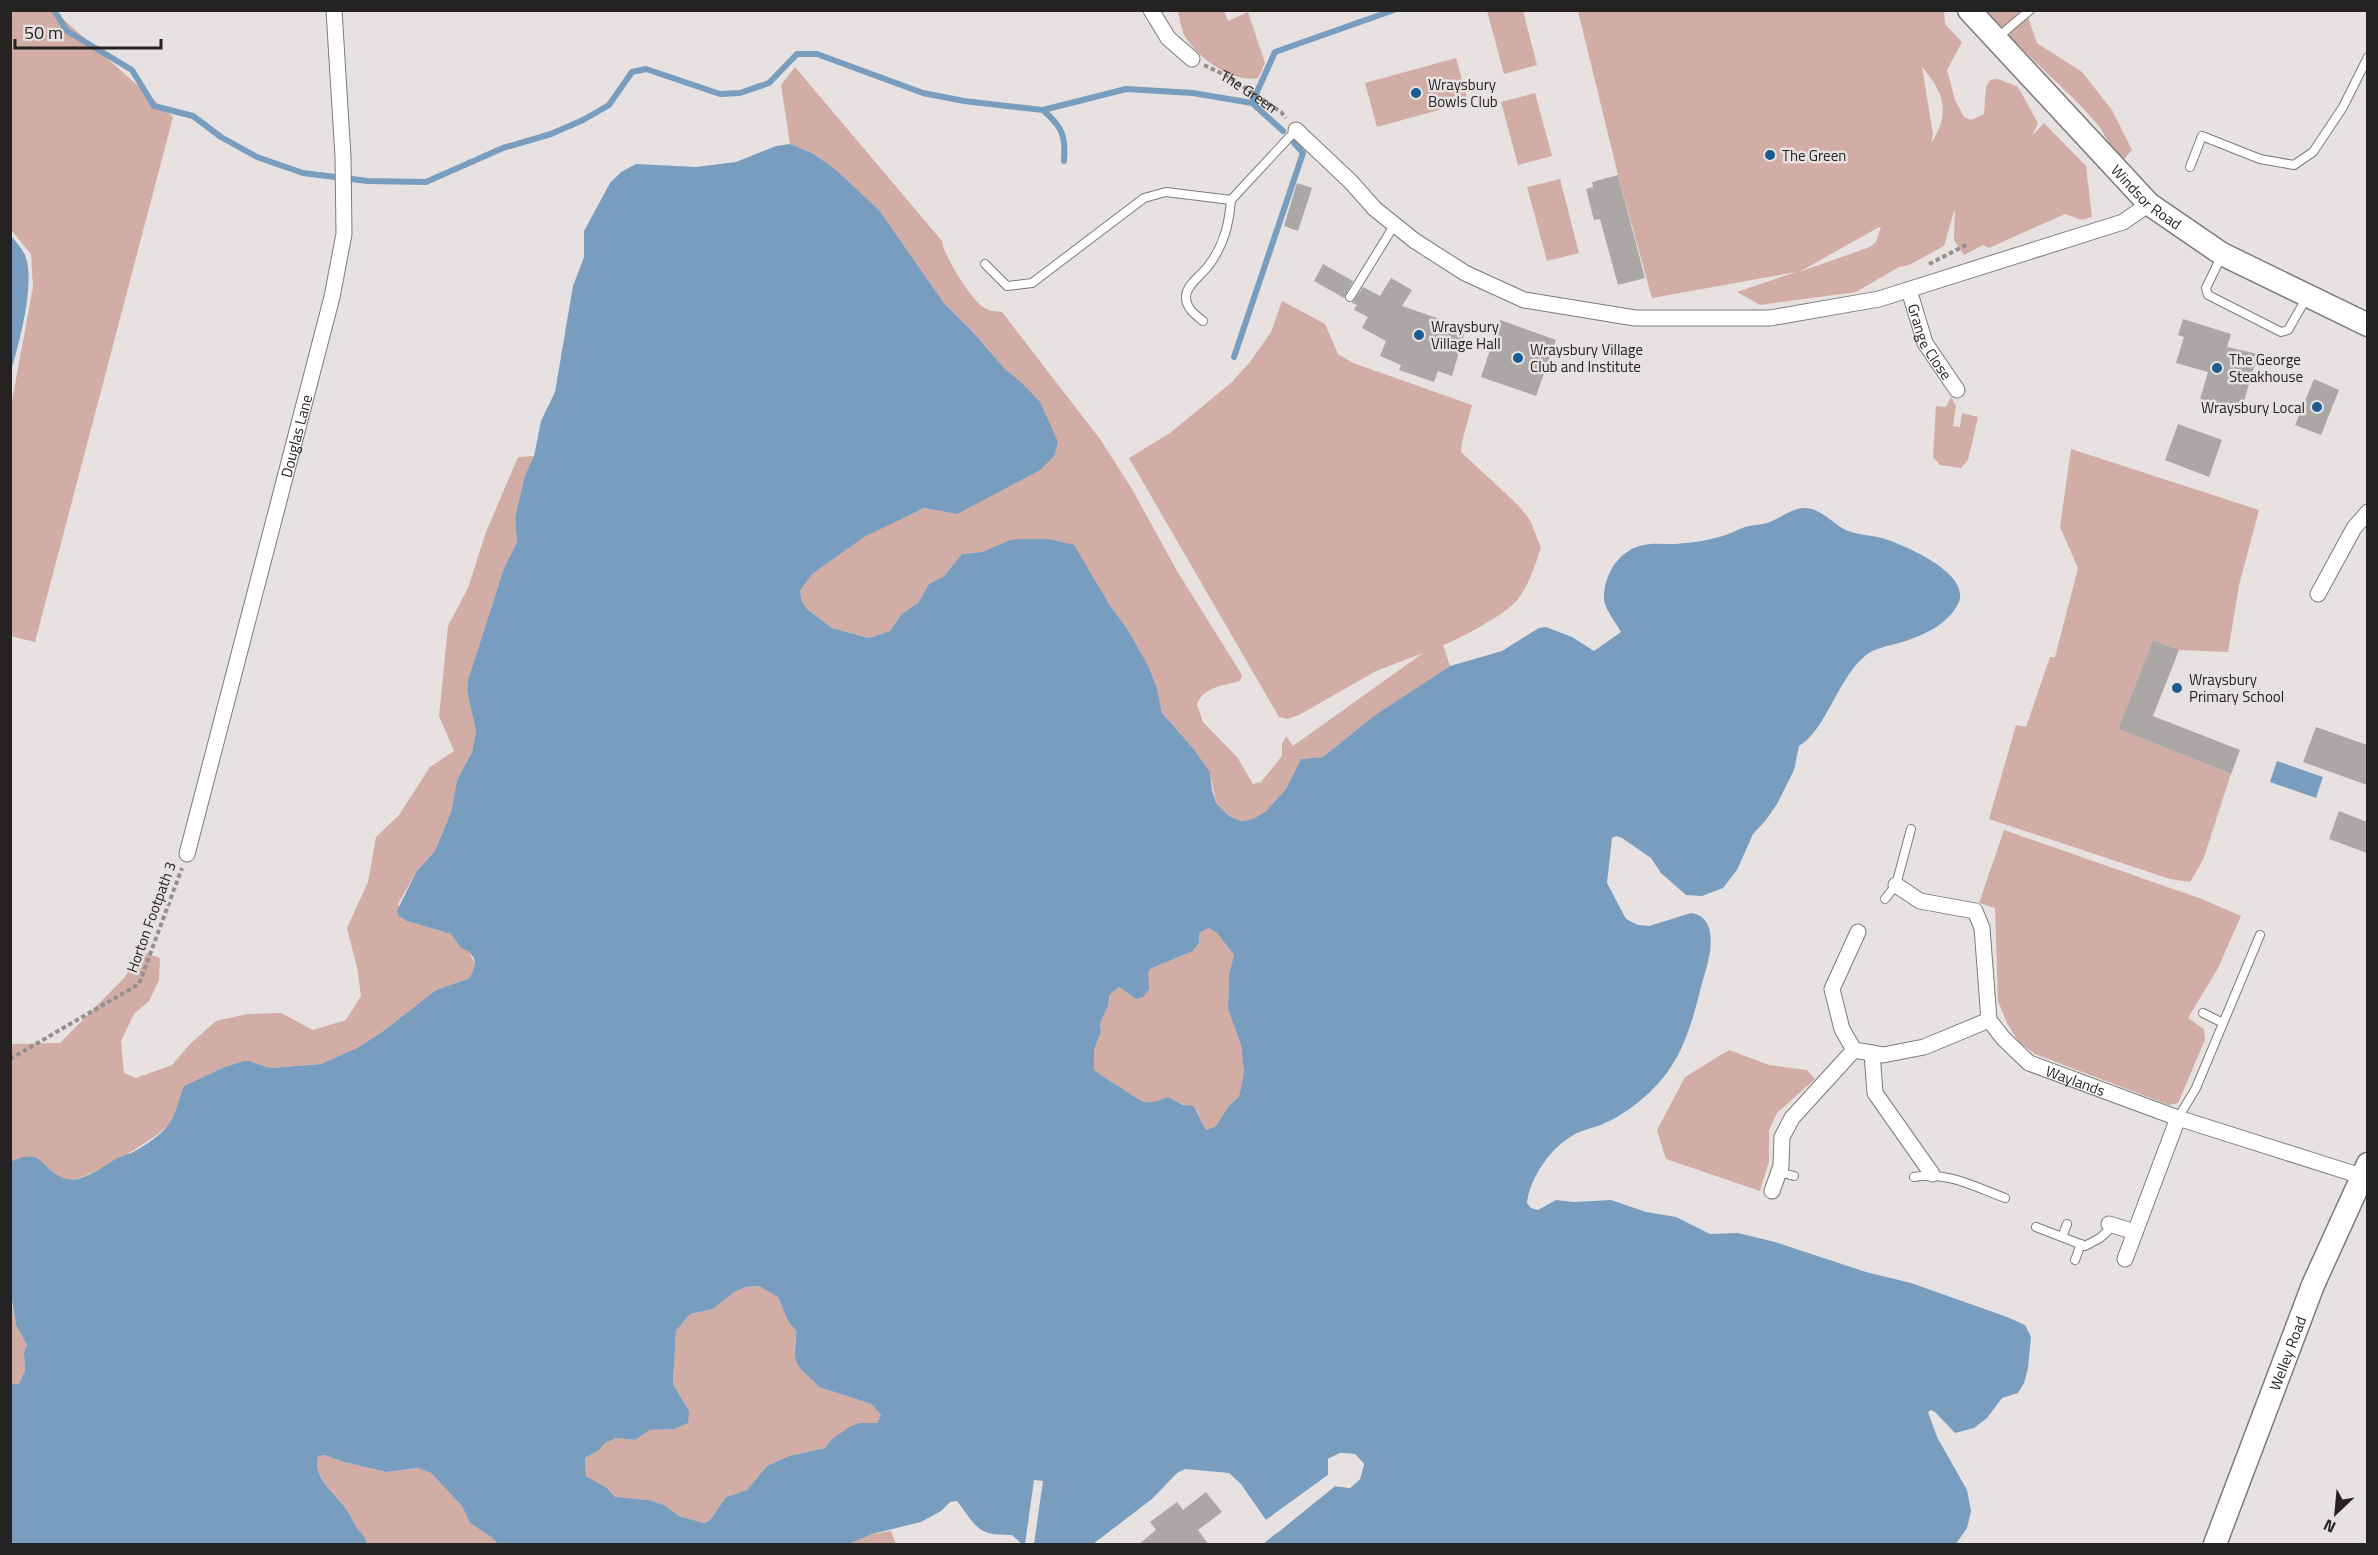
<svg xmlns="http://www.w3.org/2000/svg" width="2378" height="1555" font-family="'Titillium Web',sans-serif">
<rect width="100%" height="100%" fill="#e7e2e1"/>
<g fill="#d1ada5" fill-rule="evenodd">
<path d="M11 10 54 11 173 117 35 642 10 636 11 406 33 287 31 254 11 230Z"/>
<path d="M1178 11H1224L1228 21 1248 12 1265 63 1258 78C1232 83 1200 59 1186 38 1181 31 1180 19 1178 11Z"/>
<path d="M1487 11H1523L1537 65 1504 74Z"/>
<path d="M1578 11H1944L1945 24 1962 42 1947 70 1955 100 1964 117 1971 120 1984 114 1986 87 1990 80 1998 79 2018 87 2038 123 2032 136 2044 123 2086 166 2092 217 2082 220 2065 214 1989 248 1983 245 1964 255 1954 240 1955 208 1944 246 1909 265 1899 267 1856 292 1760 305 1737 292 1796 272 1652 298 1618 175ZM1922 67C1944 92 1951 113 1931 143L1933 134ZM1881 226 1876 242 1870 247 1799 272Z"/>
<path d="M1983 11H2026L2037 43 2082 72 2112 110 2132 150 2124 159 2113 150 2099 126 2080 105Z"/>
<path d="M1456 58 1468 102 1377 127 1365 83Z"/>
<path d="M795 67 942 241C943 255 971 299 983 307 988 311 995 311 1002 312L1100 439 1132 489 1177 571 1242 675 1240 681C1222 686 1205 686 1197 704L1203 722 1237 757 1253 784 1261 782 1282 756V744L1286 736 1293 746 1423 653 1376 671 1299 715 1287 719 1279 717 1129 458 1170 433 1232 382 1250 362 1271 332 1282 301 1325 324 1338 354 1353 363 1472 405 1462 442 1461 452 1518 505 1530 520 1541 548C1535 565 1529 585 1518 599 1508 613 1460 639 1443 645L1450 666 1375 715 1323 757 1301 759 1286 789 1266 811 1253 819 1241 821 1229 816 1216 803 1210 772 1193 748 1162 713 1157 688 1128 630 1109 604 1049 539 1010 540 982 552 962 554 944 576 929 584 918 603 902 614 890 631 869 638 832 628 807 609 802 602 800 591 812 573 864 536 924 508 957 514 1021 382 1005 369 971 330 944 303 879 210 834 168 812 153 790 144 781 85Z"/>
<path d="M1535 93 1552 156 1518 165 1501 102Z"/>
<path d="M1560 179 1579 253 1547 261 1527 187Z"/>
<path d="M1950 398H1952L1956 406 1953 426 1960 427 1962 413 1978 417 1968 460 1961 468 1940 465 1933 457 1936 406 1946 407Z"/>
<path d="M2071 449 2259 510 2239 585 2228 652 2179 650 2153 640 2118 729 2231 774 2203 860 2190 882 2170 879 1989 819 2016 725 2026 727 2050 657H2055L2078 568 2060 527Z"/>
<path d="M534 456 525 475 515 517 517 542 504 568 468 680 467 691 476 731 472 752 457 780 451 812 435 851 416 872 398 904 407 921 451 934 461 948 469 952 475 964 470 978 436 990 382 1032 357 1048 321 1064 270 1068 249 1061H243L222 1068 184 1086C180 1098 176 1114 169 1124 160 1137 85 1181 70 1180 41 1176 48 1145 11 1162L10 1044 60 1043 125 977 140 951 160 958 159 980 149 1001 134 1014 121 1041 124 1073 136 1078 172 1065 190 1044 216 1021 247 1014 281 1013 313 1030 346 1020 361 996 357 967 347 928 368 882 376 837 399 815 430 767 454 751 439 716 448 626 468 588 486 532 518 457Z"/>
<path d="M2004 830 2199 898 2241 916 2218 968 2188 1018 2204 1029 2205 1040 2178 1103 2169 1105 2035 1054 2019 1042 2007 1023 1998 1001 1995 908 1979 903Z"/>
<path d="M1209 928 1217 933 1234 955 1229 974 1228 1009 1241 1045 1244 1073 1239 1096 1228 1107 1216 1126 1208 1130 1201 1124 1198 1111 1168 1098C1145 1107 1142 1102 1123 1089 1114 1083 1104 1078 1094 1070V1050L1101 1032 1100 1023 1108 1006 1110 994 1119 987 1136 999 1150 969 1193 951 1199 943V933Z"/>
<path d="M1729 1050 1769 1065 1807 1070 1815 1079 1777 1113 1769 1130V1161L1760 1191 1666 1159 1657 1130 1685 1077Z"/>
<path d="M759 1286 778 1297 788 1321 796 1331C797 1339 793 1348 795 1356 798 1370 811 1376 819 1387L871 1404 881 1415 877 1423H860L832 1439 825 1448 789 1456 767 1466 747 1490 726 1497 710 1520 704 1523 679 1516 664 1505 649 1500 615 1498 607 1488 586 1476 585 1458 599 1450 604 1443 616 1438 635 1440 650 1430 674 1429 689 1411 673 1384 676 1331 690 1314 713 1309 734 1292 746 1287Z"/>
<path d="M10 1294 16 1325 27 1345 24 1352 25 1370 19 1384H11Z"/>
<path d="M318 1455H324L344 1462 386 1472 418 1468 431 1473 462 1506 470 1523 491 1537 498 1544H367C365 1534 360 1533 355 1525 352 1521 351 1516 348 1512 337 1494 312 1479 318 1455Z"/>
<path d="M891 1531 896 1544H849L872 1534Z"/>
</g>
<g fill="#799dbf" fill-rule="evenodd">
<path d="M790 144 812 153 834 168 879 210 944 303 971 330 1005 369 1021 382 1040 402 1058 442 1054 456 1040 470 957 514 924 508 864 537 812 574 800 591 802 602 807 609 832 628 869 638 890 631 902 614 918 603 929 584 944 576 962 554 982 552 1010 540 1019 539H1049L1074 545 1109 604 1128 630 1148 666 1157 688 1162 713 1193 748 1210 772 1212 790 1216 803 1229 816 1241 821 1253 819 1266 811 1286 789 1301 759 1323 757 1375 715 1450 666 1502 651 1539 628 1546 627 1572 637 1594 651 1621 632C1616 623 1605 609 1604 600 1603 575 1619 550 1643 545 1653 543 1665 544 1675 544 1689 543 1705 541 1719 537 1728 535 1736 530 1745 527 1752 525 1760 525 1767 523 1780 519 1791 508 1805 508 1821 508 1834 525 1848 531 1861 536 1876 535 1888 540 1908 547 1973 575 1958 604 1948 625 1920 637 1899 643 1888 646 1874 648 1865 656 1838 678 1826 730 1799 746L1794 770 1777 804 1766 820 1753 834 1737 870 1723 888 1702 896 1686 895 1661 873 1651 858 1622 838 1616 836 1612 838 1607 883 1626 919 1638 925 1649 926 1691 913C1711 916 1712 935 1710 952 1708 964 1704 976 1701 987 1691 1027 1681 1063 1650 1092 1637 1104 1621 1116 1605 1123 1595 1128 1584 1129 1575 1134 1551 1147 1530 1177 1527 1203L1531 1208 1538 1210 1556 1200 1574 1202 1611 1200 1646 1212 1676 1217 1710 1234 1738 1233 1775 1242 1866 1272 1911 1283 2007 1317 2025 1325 2031 1337 2028 1368 2024 1383 2018 1393 2002 1398 1987 1418 1974 1428 1955 1433 1935 1412 1931 1410 1928 1412 1937 1437 1967 1490 1971 1511 1967 1528 1956 1544H1263L1335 1486 1350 1488 1360 1479 1364 1464 1355 1454 1340 1453 1328 1459V1475L1266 1520 1241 1484 1229 1473 1185 1469 1177 1473 1152 1499 1093 1544H1022L1012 1535C976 1535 978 1528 957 1501L950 1502 941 1511 921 1522 872 1534 849 1544H498L491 1537 470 1523 462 1506 431 1473 418 1468 386 1472 344 1462 324 1455 318 1456C312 1479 337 1494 348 1512 351 1516 352 1521 355 1525 360 1533 365 1534 367 1544H11V1384H19L25 1370 24 1352 27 1345 16 1325 11 1294 10 1162C46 1145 40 1172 67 1179 83 1183 104 1165 118 1158 123 1155 130 1154 135 1151 146 1145 161 1135 168 1125 176 1115 179 1098 184 1086L222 1068 243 1061H249L270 1068 321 1064 357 1048 382 1032 436 990 470 978 475 964 474 958 469 952 461 948 451 934 407 921 399 916 397 911 416 872 435 851 451 812 457 780 472 752 476 731 467 691 468 680 504 568 517 542 515 517 525 475 534 456 541 421 555 392 573 286 584 257V231L610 183 621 172 636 164 696 167 736 162 776 146ZM1209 928 1217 933 1234 955 1229 974 1228 1009 1241 1045 1244 1073 1239 1096 1228 1107 1216 1126 1207 1130C1200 1123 1200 1114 1193 1106L1183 1105 1168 1097C1145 1107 1142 1102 1123 1089 1114 1083 1104 1078 1094 1070V1050L1101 1032 1100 1023 1108 1006 1110 994 1119 987 1136 999 1143 997 1149 989 1148 973 1150 969 1193 951 1199 943V933ZM759 1286 778 1297 788 1321 796 1331C797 1339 794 1348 795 1356 797 1371 811 1376 819 1387L871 1404 881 1415 877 1423H860L851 1426 832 1439 825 1448 789 1456 767 1466 747 1490 726 1497 710 1520 704 1523 679 1516 664 1505 649 1500 615 1497 607 1488 586 1476 585 1458 599 1450 605 1443 616 1438 635 1440 650 1430 674 1429 688 1423 689 1411 673 1384 676 1331 690 1314 713 1309 734 1292 746 1287Z"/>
<path d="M11 236C15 241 22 248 25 255 36 281 19 344 11 371Z"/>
<path d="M2277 761 2323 777 2316 798 2270 782Z"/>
</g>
<g fill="#e7e2e1">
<path d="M1340 1453 1355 1454 1364 1464 1360 1479 1350 1488 1335 1486 1276 1534 1274 1531 1333 1484 1349 1485 1358 1478 1361 1465 1353 1457 1340 1456 1331 1461 1330 1477 1268 1522 1266 1520 1328 1475V1459Z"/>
<path d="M1034 1480 1043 1481 1034 1544H1025Z"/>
</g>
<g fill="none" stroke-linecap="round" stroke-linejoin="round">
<g stroke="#799dbf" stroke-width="6">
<path d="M54 10 67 31 132 70 154 106 193 116 221 137 257 157 303 173 368 181 426 182 503 148 551 134 583 120 609 105 632 72 646 69 720 94 740 93 769 83 797 54H817L923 93 964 101 1043 110 1126 89 1193 93 1252 103 1283 131"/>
<path d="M1252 103 1275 52 1394 10"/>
<path d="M1043 110C1062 127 1066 135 1064 161"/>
<path d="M1234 357 1303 153 1294 143"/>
</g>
</g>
<g fill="#aba7a6">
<path d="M1618 175 1645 278 1618 285 1600 219 1594 220 1586 189 1593 187 1592 182Z"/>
<path d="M1297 183 1312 188 1298 231 1284 226Z"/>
<path d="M1323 264 1353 281 1344 298 1314 281Z"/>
<path d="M1391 278 1412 290 1402 306 1466 328 1452 376 1438 371 1434 382 1399 370 1401 365 1380 356 1386 341 1362 328 1368 317 1354 310 1357 305 1352 303 1363 287 1380 296Z"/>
<path d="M2183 319 2231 334 2227 347 2258 354 2241 411 2200 399 2208 372 2176 363 2184 337 2178 335Z"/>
<path d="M1500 320 1556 340 1536 396 1481 377Z"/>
<path d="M2314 379 2339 390 2321 435 2295 425Z"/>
<path d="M2178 424 2222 440 2209 477 2165 460Z"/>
<path d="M2153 640 2179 650 2153 716 2240 750 2231 774 2118 729Z"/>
<path d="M2316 727 2367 745V785L2303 762Z"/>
<path d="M2339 811 2367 822V853L2329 839Z"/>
<path d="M1206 1492 1222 1512 1198 1530 1209 1545H1138L1156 1530 1150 1522 1177 1502 1183 1510Z"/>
</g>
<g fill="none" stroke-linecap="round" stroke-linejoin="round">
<defs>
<g id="lane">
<path d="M1997 38 2030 10"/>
<path d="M2190 167 2202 136 2260 159 2294 165 2313 152 2343 107 2368 57"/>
<path d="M2221 257 2206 288 2208 295 2281 332 2288 330 2307 297"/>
<path d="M985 264 1007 286 1032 283 1144 198 1166 192 1231 200 1296 130"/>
<path d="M1350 297 1395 224"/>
<path d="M1203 321C1194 314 1185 307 1186 295 1188 283 1202 275 1209 265 1224 245 1229 224 1231 200"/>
<path d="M1885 899 1896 885 1911 829"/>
<path d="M2203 1013 2223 1023"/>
<path d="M2178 1118 2196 1088 2260 935"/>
<path d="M1779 1172 1794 1176"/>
<path d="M1914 1177C1947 1171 1975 1187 2005 1198"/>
<path d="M2036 1227 2085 1246 2100 1238 2114 1225"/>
<path d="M2062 1237 2067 1224"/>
<path d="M2075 1260 2081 1244"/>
</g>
<g id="street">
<path d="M1151 10 1168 38 1192 59"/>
<path d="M1296 130 1351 182 1375 209 1415 241 1465 273 1524 300 1635 318H1770L1879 299 2123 222 2149 204"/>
<path id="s2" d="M1909 290 1925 343 1957 390"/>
<path d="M2318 594 2354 528 2368 512"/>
<path id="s3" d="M187 854 332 297 344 234 343 157 334 10"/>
<path id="s4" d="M1896 885 1920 901 1975 911 1982 928 1989 1020 2003 1038 2029 1063 2178 1118 2361 1176"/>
<path d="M1854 1050 1842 1029 1832 989 1858 932"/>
<path d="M1872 1053 1875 1093 1932 1174"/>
<path d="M1772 1191 1781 1166 1782 1137 1792 1118 1854 1050 1883 1055 1924 1047 1989 1020"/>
<path d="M2109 1224 2135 1232"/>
<path d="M2125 1259 2178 1118"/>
</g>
<g id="secondary">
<path id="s5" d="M1969 10 2149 204 2222 254 2368 325"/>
<path id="s6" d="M2215 1544 2313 1285 2368 1164"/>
</g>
</defs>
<use href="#lane" stroke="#7e7a79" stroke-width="10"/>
<use href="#street" stroke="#7e7a79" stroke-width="17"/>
<use href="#secondary" stroke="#7e7a79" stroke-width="25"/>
<g stroke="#93908f" stroke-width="4" stroke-dasharray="4.5 3" stroke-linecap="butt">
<path id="s1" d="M1204 65 1229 77 1281 112 1286 118"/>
<path d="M1929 264 1968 244"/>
<path d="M10 1059 139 984 182 868"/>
</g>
<use href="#lane" stroke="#fff" stroke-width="8"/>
<use href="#street" stroke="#fff" stroke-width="15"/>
<use href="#secondary" stroke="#fff" stroke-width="22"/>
</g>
<g fill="#1a5c91" stroke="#e7e2e1" stroke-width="2">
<circle cx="1416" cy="93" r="6"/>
<circle cx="1770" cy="155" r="6"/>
<circle cx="1419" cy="335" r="6"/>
<circle cx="1518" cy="358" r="6"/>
<circle cx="2217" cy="368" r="6"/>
<circle cx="2317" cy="407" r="6"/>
<circle cx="2177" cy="688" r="6"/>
</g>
<g text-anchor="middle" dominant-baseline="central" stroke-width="5" stroke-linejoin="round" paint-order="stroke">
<g font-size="15" fill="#242322" stroke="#e7e2e1" text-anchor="start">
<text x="1428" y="84">Wraysbury<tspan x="1428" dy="17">Bowls Club</tspan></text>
<text x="1782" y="155">The Green</text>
<text x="1431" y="326">Wraysbury<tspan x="1431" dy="17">Village Hall</tspan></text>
<text x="1530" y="349">Wraysbury Village<tspan x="1530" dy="17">Club and Institute</tspan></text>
<text x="2229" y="359">The George<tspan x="2229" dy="17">Steakhouse</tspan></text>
<text x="2305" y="407" text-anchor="end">Wraysbury Local</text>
<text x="2189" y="679">Wraysbury<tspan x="2189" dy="17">Primary School</tspan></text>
</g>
<g font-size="15" fill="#242322" stroke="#e7e2e1">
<text stroke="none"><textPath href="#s1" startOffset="52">The Green</textPath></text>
<text stroke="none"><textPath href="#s5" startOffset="258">Windsor Road</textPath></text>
<text stroke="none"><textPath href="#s2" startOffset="56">Grange Close</textPath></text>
<text stroke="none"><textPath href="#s3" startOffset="432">Douglas Lane</textPath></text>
<text transform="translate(151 917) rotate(-70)">Horton Footpath 3</text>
<text stroke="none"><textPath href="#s4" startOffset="304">Waylands</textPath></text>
<text stroke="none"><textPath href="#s6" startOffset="204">Welley Road</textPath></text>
</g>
</g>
<rect width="2378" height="1555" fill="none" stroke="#242322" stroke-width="24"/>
<g transform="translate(2336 1513) rotate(206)" stroke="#e7e2e1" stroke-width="4.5" paint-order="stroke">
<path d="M0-4.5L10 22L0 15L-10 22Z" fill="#242322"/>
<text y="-9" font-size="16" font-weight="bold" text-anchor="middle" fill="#242322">N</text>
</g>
<path d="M15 39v9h146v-9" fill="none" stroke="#242322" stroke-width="3"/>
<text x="24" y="39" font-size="18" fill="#242322" stroke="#e7e2e1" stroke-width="4.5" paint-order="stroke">50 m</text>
</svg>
